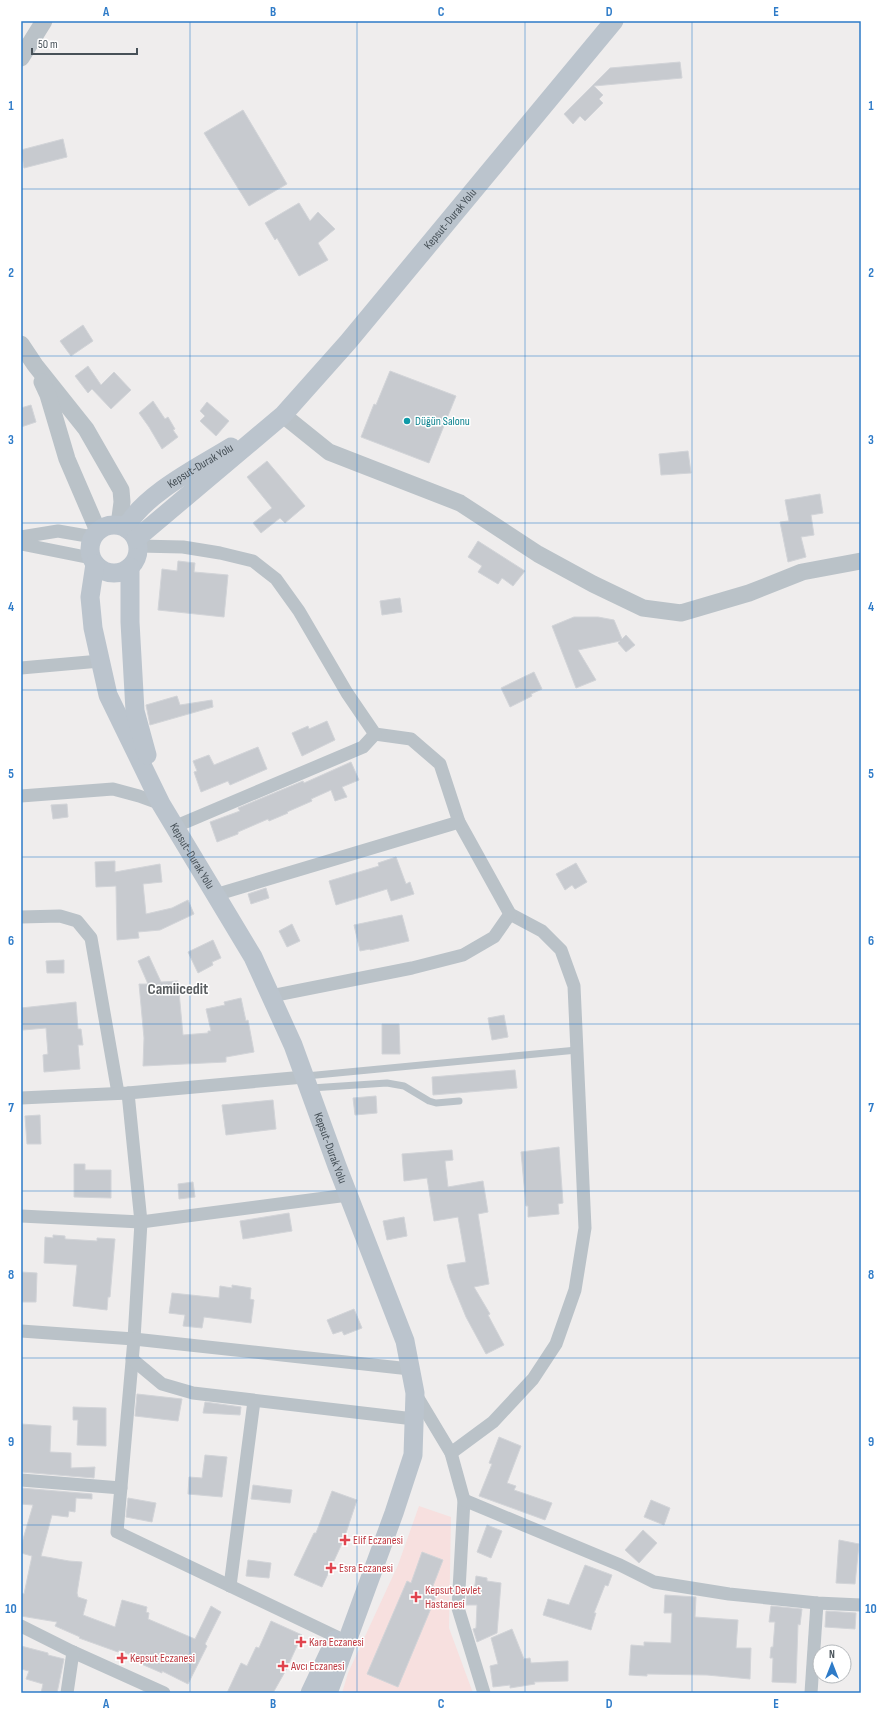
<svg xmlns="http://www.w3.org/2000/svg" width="882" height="1714" font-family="'Sofia Sans Condensed',sans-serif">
<rect width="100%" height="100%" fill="#efeded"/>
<path fill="#f7e0df" d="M419 1506 451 1517 449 1628 473 1693H342L348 1673 398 1565Z"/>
<g fill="#c7cacf" stroke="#d2d4d8">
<path d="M680 62 682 78 594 86 603 95 599 99 603 103 585 121 580 116 573 124 564 114 610 68Z"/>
<path d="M243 110 287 184 249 206 204 133Z"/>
<path d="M63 139 67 157 24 168 21 150Z"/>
<path d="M299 203 310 221 318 212 335 229 318 243 328 260 299 276 277 238 275 240 265 223Z"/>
<path d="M83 325 93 341 71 356 60 341Z"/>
<path d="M88 366 101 385 114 372 131 390 111 409 92 389 88 393 75 376Z"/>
<path d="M390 371 456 396 429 463 361 437 374 404 376 405Z"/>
<path d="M153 401 165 419 168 417 175 429 173 430 178 437 162 449 149 427 139 413Z"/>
<path d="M207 402 229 421 216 436 200 421 205 416 200 411Z"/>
<path d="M31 405 36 422 21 427V408Z"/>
<path d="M688 451 691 473 661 475 659 454Z"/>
<path d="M267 461 305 506 285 523 280 518 261 533 253 523 272 508 247 477Z"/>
<path d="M820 494 823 513 811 515 814 535 801 537 806 557 788 562 780 522 789 521 785 500Z"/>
<path d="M478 541 525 571 513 586 502 578 498 584 478 572 482 566 468 557Z"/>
<path d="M178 561 195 563 194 572 228 575 224 617 158 610 162 569 177 571Z"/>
<path d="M400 598 402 612 382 615 380 601Z"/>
<path d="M574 617H598L614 620 622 639 626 635 635 645 626 652 618 643 620 641 578 650 596 680 576 688 552 626Z"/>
<path d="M534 672 542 689 531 694 532 696 510 707 501 688Z"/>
<path d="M177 696 180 705 212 700 213 707 150 725 146 705Z"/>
<path d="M327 721 335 740 302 756 292 733 308 726 309 729Z"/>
<path d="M258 747 267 769 230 785 228 781 201 792 194 772 197 771 193 761 209 755 214 765Z"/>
<path d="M351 762 359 780 342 787 347 797 335 801 331 790 311 799 312 801 287 812 288 813 269 821 268 819 238 832V834L217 842 210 822 240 811 238 808 303 781 304 783Z"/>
<path d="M67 804 68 817 53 819 51 805Z"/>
<path d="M396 857 406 884 410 882 414 894 391 901 387 889 336 905 329 881 379 866 378 863Z"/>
<path d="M115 861V872L160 864 162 882 143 884 146 914 172 908 188 900 194 914 160 930 138 932 139 938 117 940 116 886 96 887 95 862Z"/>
<path d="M576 863 587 882 575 889 572 885 565 890 556 874Z"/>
<path d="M266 888 269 898 251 904 248 894Z"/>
<path d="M402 915 409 941 370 950V949L360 951 354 925Z"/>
<path d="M292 924 300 941 287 947 279 931Z"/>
<path d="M213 940 221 958 212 962 213 965 198 973 188 952Z"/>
<path d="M149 956 161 982 178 981 183 1035 208 1033V1031H211L206 1009 225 1005 224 1002 241 998 246 1021 248 1020 254 1052 226 1057V1062L143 1066 144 1038 139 984H148L138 961Z"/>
<path d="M64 960V973H47L46 961Z"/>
<path d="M76 1002 78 1029H81L83 1045H78L80 1069 44 1072 43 1055 48 1054 46 1028 23 1030 21 1008Z"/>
<path d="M504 1015 508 1037 492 1040 488 1018Z"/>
<path d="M382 1024H399L400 1054H382Z"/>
<path d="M515 1070 517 1088 433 1095 432 1077Z"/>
<path d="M376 1096 377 1113 355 1115 353 1098Z"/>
<path d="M273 1100 276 1129 226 1135 222 1105Z"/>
<path d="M40 1115 41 1144H27L25 1116Z"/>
<path d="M559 1147 563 1203 558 1204 559 1214 528 1217V1206H526L521 1152Z"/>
<path d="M452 1150 453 1160 445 1161 448 1187 483 1181 488 1212 478 1214 489 1284 474 1287 490 1314 488 1315 504 1345 486 1354 466 1317 450 1278 447 1265 466 1262 458 1217 434 1221 427 1178 404 1181 402 1154Z"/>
<path d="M74 1164H85V1170H111V1198L74 1197Z"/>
<path d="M193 1182 195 1197 179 1199 178 1184Z"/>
<path d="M289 1213 292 1231 243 1239 240 1221Z"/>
<path d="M404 1217 407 1236 387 1240 383 1221Z"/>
<path d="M53 1235 65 1236V1239L97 1241V1238L115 1239 110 1297H108L107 1310 73 1306 77 1265 44 1263 45 1237 53 1238Z"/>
<path d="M21 1272 37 1273 36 1302H21Z"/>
<path d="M232 1285 251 1288 250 1299 254 1300 251 1323 204 1317 202 1328 183 1326 185 1315 169 1313 172 1293 219 1298 220 1286 232 1288Z"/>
<path d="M354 1309 362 1328 344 1335 342 1331 333 1334 327 1320Z"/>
<path d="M137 1394 182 1399 178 1421 135 1416Z"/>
<path d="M205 1402 241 1407 240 1415 203 1413Z"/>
<path d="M73 1407 106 1408V1446L77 1445 78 1420H73Z"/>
<path d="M21 1424 51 1426 50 1452 71 1453V1468L95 1467 94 1478 21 1472Z"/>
<path d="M499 1437 521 1446 507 1483 516 1486 514 1490 552 1503 545 1520 479 1496 492 1464 489 1463Z"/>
<path d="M205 1455 227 1457 222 1497 188 1494 189 1477 202 1478Z"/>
<path d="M253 1485 292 1490 290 1503 251 1499Z"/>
<path d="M21 1488 92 1494V1499L76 1498 75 1512 69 1511 68 1517 52 1515 41 1556 69 1561 82 1562 77 1593 78 1597 87 1600 83 1615 115 1627 122 1600 147 1607 146 1612 149 1613 148 1619 195 1639 211 1606 221 1612 205 1644 207 1646 188 1684 162 1671V1673L139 1663 141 1659 119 1650 118 1652 79 1638 80 1637 55 1626 57 1622 21 1616V1593L24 1594 32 1556 21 1553V1546L33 1505 21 1504Z"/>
<path d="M332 1491 357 1500 344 1539 322 1587 294 1575 314 1533H316Z"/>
<path d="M128 1498 156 1503 152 1522 126 1517Z"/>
<path d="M651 1500 670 1508 664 1525 644 1517Z"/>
<path d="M487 1525 502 1531 491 1558 477 1552Z"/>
<path d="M643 1530 657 1543 639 1563 625 1550Z"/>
<path d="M839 1540 859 1544 855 1584 836 1583Z"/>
<path d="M422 1552 443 1560 431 1591 437 1594 398 1687 367 1674 407 1581 411 1583Z"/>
<path d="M248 1560 271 1563 269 1578 246 1576Z"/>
<path d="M585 1565 612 1575 608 1586 605 1585 594 1613H596L591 1630 543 1615 548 1599 569 1605Z"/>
<path d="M476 1576 487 1578V1581L501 1583 497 1633 477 1642 473 1629 476 1628 477 1605H466L467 1591 474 1592Z"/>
<path d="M665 1595 696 1597 695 1617 738 1620 736 1648H751L750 1679 707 1675 647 1674V1676L629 1675 631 1645 644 1646V1642L671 1643 672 1613H664Z"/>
<path d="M771 1606 802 1609 800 1625 798 1624 796 1683 772 1682 773 1658H770L771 1647H773L775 1622H769Z"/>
<path d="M826 1611 856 1613 855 1629 825 1627Z"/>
<path d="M271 1621 302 1635 286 1670 273 1693H227L241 1663 247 1666 256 1647 259 1648Z"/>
<path d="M512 1629 524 1659 530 1658 531 1663 568 1661V1681L534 1682 535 1684 510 1688V1685L493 1687 490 1666 498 1664 491 1638Z"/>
<path d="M21 1646 48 1653V1655L64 1659 57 1693H41L43 1684 26 1679 29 1671 21 1669Z"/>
</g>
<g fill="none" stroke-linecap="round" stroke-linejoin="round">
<g stroke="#bac2c8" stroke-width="7">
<path d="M306 1076 577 1050"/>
<path d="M311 1088 387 1083 404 1086 429 1101 436 1103 459 1101"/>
</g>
<g stroke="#bac2c8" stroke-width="13">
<path d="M21 537 58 531 93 537"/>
<path d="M21 544 91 558"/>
<path d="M138 546 183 547 220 553 253 561 276 579 299 611 347 693 375 734 411 739 440 764 459 822 510 914 542 931 561 950 574 986 585 1228 575 1290 556 1344 533 1379 493 1422 451 1453"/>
<path d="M21 668 100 661"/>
<path d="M21 796 113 789 139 796 161 804"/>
<path d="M174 827 363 747 375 734"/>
<path d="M215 895 459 822"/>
<path d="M21 917 60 916 77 921 91 938 118 1093"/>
<path d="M271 996 412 968 463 955 494 937 510 914"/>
<path d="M128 1093 141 1222 134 1339 117 1532 337 1637"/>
<path d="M21 1098 128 1093 304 1077"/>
<path d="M21 1216 141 1222 348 1195"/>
<path d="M21 1331 134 1339 410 1369"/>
<path d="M132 1359 162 1384 193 1393 414 1419"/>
<path d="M415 1393 451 1453 464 1500 458 1608 484 1693"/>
<path d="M21 1480 121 1488"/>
<path d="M464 1500 620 1565 654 1582 729 1594 817 1603 861 1605"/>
<path d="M230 1586 254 1401"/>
<path d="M21 1626 73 1652 164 1693"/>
<path d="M67 1693 73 1652"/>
<path d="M811 1693 817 1603"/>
</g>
<g stroke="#bac2c8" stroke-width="17">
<path d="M21 58 44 21"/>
<path d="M21 344 35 365 86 429 121 490 122 502 119 525"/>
<path d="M42 382 48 395 67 459 98 531"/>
<path d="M283 415 329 452 460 503 538 554 593 584 643 608 681 613 749 593 802 572 861 561"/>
</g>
<g stroke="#bbc4cd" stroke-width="19">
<circle cx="114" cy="549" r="24"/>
<path id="s1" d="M126 528C142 495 200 466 231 447"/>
<path id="s2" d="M136 539 283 415 348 342 614 21"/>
<path id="s3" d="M95 564 90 597 93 628 108 695 161 804 253 957 293 1045 337 1166 405 1341 415 1393 413 1455 394 1513 328 1693"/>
<path d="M130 567V622L135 711 147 755"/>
<path d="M310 1693 335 1640"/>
</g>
</g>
<path fill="none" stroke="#2e7bc8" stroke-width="1" stroke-opacity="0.55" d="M190 21V1693M357 21V1693M525 21V1693M692 21V1693M21 189H861M21 356H861M21 523H861M21 690H861M21 857H861M21 1024H861M21 1191H861M21 1358H861M21 1525H861"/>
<circle fill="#0f9aa8" stroke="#fff" stroke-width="1.5" cx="407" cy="421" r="4"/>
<g fill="#e0444e" stroke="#fff" stroke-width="1.5">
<path d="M343 1534h4v4h4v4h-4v4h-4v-4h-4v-4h4z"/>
<path d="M329 1562h4v4h4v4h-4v4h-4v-4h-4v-4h4z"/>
<path d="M414 1591h4v4h4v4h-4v4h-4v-4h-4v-4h4z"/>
<path d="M299 1636h4v4h4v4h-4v4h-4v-4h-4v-4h4z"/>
<path d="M120 1652h4v4h4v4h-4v4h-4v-4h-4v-4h4z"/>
<path d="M281 1660h4v4h4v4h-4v4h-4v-4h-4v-4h4z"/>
</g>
<g text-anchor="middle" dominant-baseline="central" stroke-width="3" stroke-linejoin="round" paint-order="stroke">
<g font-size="12" fill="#475158" stroke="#fff">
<text stroke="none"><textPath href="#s2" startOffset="450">Kepsut-Durak Yolu</textPath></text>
<text stroke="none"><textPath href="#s1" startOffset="98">Kepsut-Durak Yolu</textPath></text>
<text stroke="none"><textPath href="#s3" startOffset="315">Kepsut-Durak Yolu</textPath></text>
<text stroke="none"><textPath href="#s3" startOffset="639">Kepsut-Durak Yolu</textPath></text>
</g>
<g font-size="12" fill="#0d838f" stroke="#fff" text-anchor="start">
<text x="415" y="421">Düğün Salonu</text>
</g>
<g font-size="12" fill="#be3a42" stroke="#fff" text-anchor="start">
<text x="353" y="1540">Elif Eczanesi</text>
<text x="339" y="1568">Esra Eczanesi</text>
<text x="425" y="1590">Kepsut Devlet<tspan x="425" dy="14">Hastanesi</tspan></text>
<text x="309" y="1642">Kara Eczanesi</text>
<text x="130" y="1658">Kepsut Eczanesi</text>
<text x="291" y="1666">Avcı Eczanesi</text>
</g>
<g font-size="16" font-weight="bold" fill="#5a5e61" stroke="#fff">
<text x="178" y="989">Camiicedit</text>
</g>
</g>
<rect width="882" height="1714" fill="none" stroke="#ffffff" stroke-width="44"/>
<g transform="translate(832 1664)"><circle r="19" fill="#ffffff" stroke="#b5b9bc"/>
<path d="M0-3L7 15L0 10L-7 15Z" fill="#2e7bc8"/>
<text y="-6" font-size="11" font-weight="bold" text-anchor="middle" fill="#475158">N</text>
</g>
<path d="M32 48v6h105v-6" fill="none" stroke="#475158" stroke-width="2"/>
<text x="38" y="48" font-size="12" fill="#475158" stroke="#ffffff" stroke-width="3" paint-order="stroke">50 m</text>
<rect x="22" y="22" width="838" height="1670" fill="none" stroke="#2e7bc8" stroke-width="1.5"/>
<g font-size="13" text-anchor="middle" font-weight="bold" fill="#2e7bc8">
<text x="106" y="16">A</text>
<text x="273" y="16">B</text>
<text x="441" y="16">C</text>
<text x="609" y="16">D</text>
<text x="776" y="16">E</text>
<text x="11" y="110">1</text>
<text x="871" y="110">1</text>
<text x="11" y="277">2</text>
<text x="871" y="277">2</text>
<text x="11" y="444">3</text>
<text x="871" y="444">3</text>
<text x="11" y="611">4</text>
<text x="871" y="611">4</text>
<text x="11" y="778">5</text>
<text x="871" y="778">5</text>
<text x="11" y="945">6</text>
<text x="871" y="945">6</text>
<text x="11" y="1112">7</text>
<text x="871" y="1112">7</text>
<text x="11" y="1279">8</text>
<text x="871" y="1279">8</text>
<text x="11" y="1446">9</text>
<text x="871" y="1446">9</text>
<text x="11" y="1613">10</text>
<text x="871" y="1613">10</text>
<text x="106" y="1708">A</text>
<text x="273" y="1708">B</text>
<text x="441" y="1708">C</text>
<text x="609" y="1708">D</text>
<text x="776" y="1708">E</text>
</g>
</svg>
